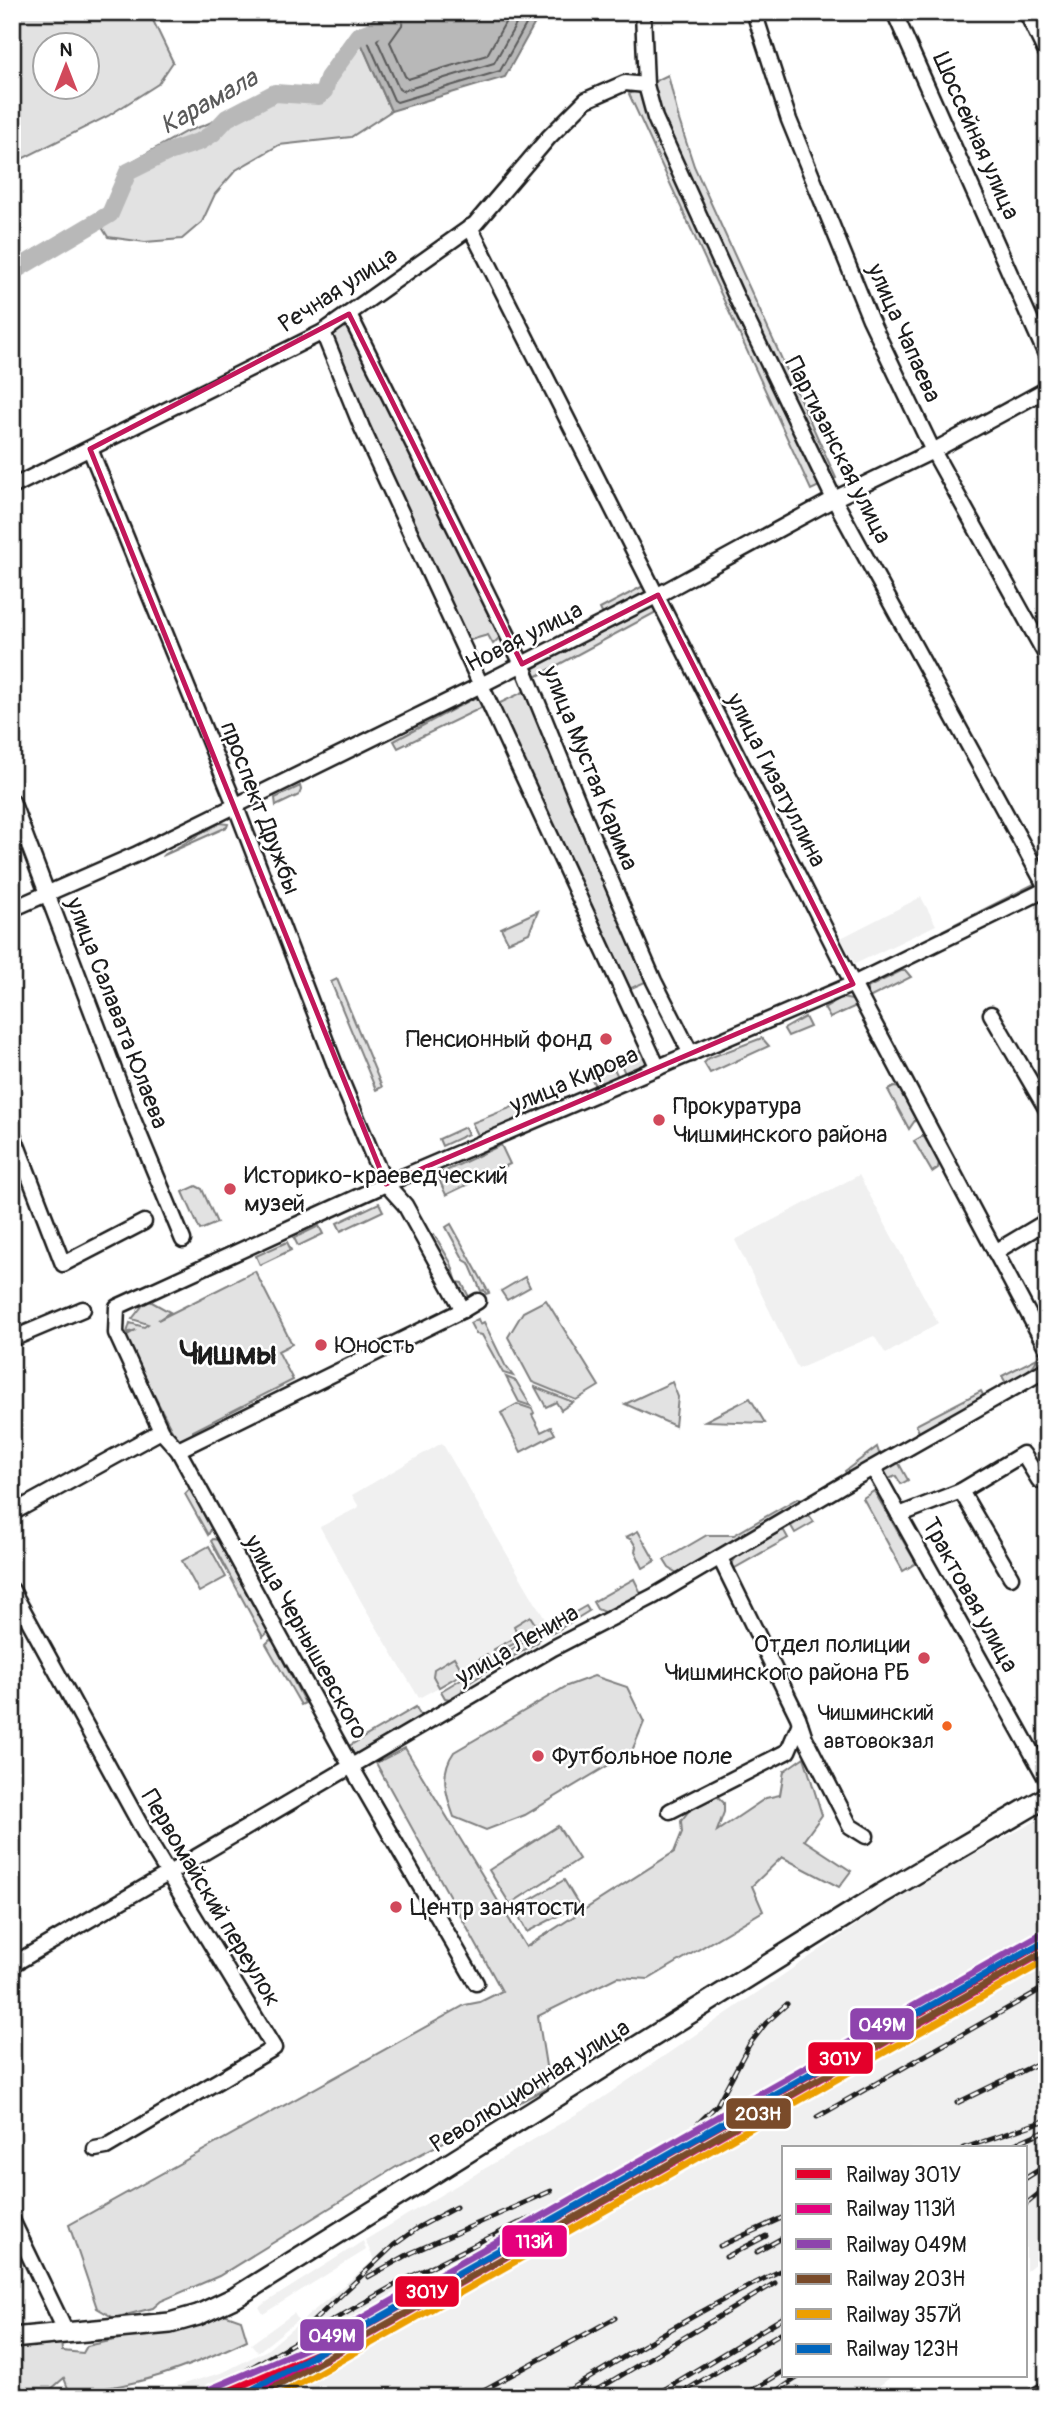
<svg xmlns="http://www.w3.org/2000/svg" width="1059" height="2409" font-family="Pangolin,sans-serif">
<rect width="100%" height="100%" fill="#fff"/>
<filter id="ink" filterUnits="userSpaceOnUse"><feTurbulence type="fractalNoise" baseFrequency=".0143" numOctaves="2"/><feDisplacementMap in="SourceGraphic" scale="14" xChannelSelector="R" yChannelSelector="G"/><feConvolveMatrix kernelMatrix="1 2 1 2 8 2 1 2 1" color-interpolation-filters="sRGB"/></filter>
<g filter="url(#ink)">
<g fill="#f0f0f0">
<path d="M921 897 936 925 855 964 841 938Z"/>
<path d="M859 1175 938 1323 886 1354 874 1336 798 1369 735 1240Z"/>
<path d="M442 1443 549 1626 419 1698 362 1603 320 1527 359 1507 352 1495Z"/>
<path d="M1047 1815V2254L1026 2271V2148H784V2376H892L865 2397H140L224 2372 267 2350 374 2260 365 2240 595 2103 911 1888Z"/>
<path d="M363 2241 366 2250 263 2314 259 2307Z"/>
<path d="M294 2313 298 2320 258 2352 251 2344Z"/>
</g>
<g fill="#e2e2e2" stroke="#7f7f7f" stroke-width="2" fill-rule="evenodd">
<path d="M12 12H149L173 62 158 84 108 116 12 164ZM46 46H88V88H46Z"/>
<path d="M358 36 391 111 351 137 279 145 236 170 215 194 202 222 182 239 145 242 108 237 98 221 126 165 185 132 205 125 275 93 319 96 328 78Z"/>
<path d="M668 75 679 120 694 166 836 478 811 490 629 94Z"/>
<path d="M345 320 405 438 412 461 501 636 493 644 488 635 467 641 332 346V334Z"/>
<path d="M647 584V594L604 617 600 609Z"/>
<path d="M647 607H654L658 611 532 679 529 672 532 669Z"/>
<path d="M527 690 652 979 627 990 498 704Z"/>
<path d="M474 698 482 700 485 706 398 748 394 741Z"/>
<path d="M300 786 301 790 299 795 276 806 275 798Z"/>
<path d="M220 823 228 824 227 827 162 856Z"/>
<path d="M1036 883 1034 890 946 934 943 930Z"/>
<path d="M538 911 529 933 508 942 501 928Z"/>
<path d="M901 971H906L911 977 869 998 867 988Z"/>
<path d="M337 979 382 1087 376 1090 331 982Z"/>
<path d="M841 998 852 1000 856 1006 830 1018 824 1008Z"/>
<path d="M805 1017 810 1027 788 1036 784 1029Z"/>
<path d="M762 1038 769 1046 710 1073 704 1063 709 1058Z"/>
<path d="M644 1050 648 1062 646 1069 627 1078 619 1060Z"/>
<path d="M612 1064 620 1081 595 1087 590 1073Z"/>
<path d="M894 1087 900 1088 916 1119 909 1129 888 1090Z"/>
<path d="M535 1098 541 1110 539 1115 483 1139 478 1135 472 1123Z"/>
<path d="M465 1127 468 1134 442 1146 439 1139Z"/>
<path d="M921 1137H924L939 1162 938 1168 932 1172 914 1141Z"/>
<path d="M501 1145 510 1164 446 1195 437 1175Z"/>
<path d="M196 1186 202 1189 217 1223 200 1230 183 1192Z"/>
<path d="M379 1203 383 1211 341 1231 337 1223Z"/>
<path d="M451 1224 489 1293 486 1294 484 1290 481 1291 469 1263 464 1260 446 1227Z"/>
<path d="M319 1226 323 1234 298 1246 294 1238Z"/>
<path d="M434 1234 451 1263 457 1282 462 1283 469 1297 467 1299 468 1303 461 1307 429 1236Z"/>
<path d="M287 1242 291 1250 260 1265 256 1256Z"/>
<path d="M255 1271 292 1344 278 1351 293 1380 193 1431V1438L177 1440 131 1350 126 1336 136 1330 127 1333 130 1323 144 1327 148 1324 132 1319 143 1305 150 1301 170 1312 158 1320Z"/>
<path d="M525 1277 530 1287 507 1300 501 1291Z"/>
<path d="M546 1300 599 1386 576 1400 532 1382 508 1337 523 1312Z"/>
<path d="M478 1319 480 1324 484 1322 505 1365 513 1376 503 1373 482 1335 476 1334 470 1323Z"/>
<path d="M1037 1358C1034 1371 1017 1376 1006 1383L1002 1376Z"/>
<path d="M506 1377 516 1381 531 1406 519 1402Z"/>
<path d="M672 1382 678 1397 675 1426 625 1404Z"/>
<path d="M535 1387 573 1402 561 1410 556 1402 546 1407Z"/>
<path d="M981 1391 984 1397 919 1432 916 1425Z"/>
<path d="M750 1398 765 1423 705 1421Z"/>
<path d="M517 1404 532 1409 534 1413 532 1415 541 1432 551 1427 555 1434 521 1452 501 1413Z"/>
<path d="M877 1447 880 1456 847 1475 845 1471Z"/>
<path d="M897 1460 908 1480 901 1484 896 1476 886 1480 884 1476 885 1467Z"/>
<path d="M190 1489 212 1528 208 1535 185 1494Z"/>
<path d="M874 1491 916 1563 903 1571 863 1498Z"/>
<path d="M798 1498 804 1499 677 1573 669 1568 664 1560 707 1535H734Z"/>
<path d="M809 1515 814 1522 795 1533 791 1526Z"/>
<path d="M638 1531 655 1561 643 1568 635 1551 636 1547 632 1540 626 1537Z"/>
<path d="M781 1531H784L788 1538 733 1569V1562L738 1554Z"/>
<path d="M213 1539 218 1540 268 1632 263 1637 211 1541Z"/>
<path d="M209 1546 226 1577 199 1592 182 1561Z"/>
<path d="M634 1579 641 1593 606 1613 597 1609 593 1602Z"/>
<path d="M586 1606 589 1611 553 1633 548 1632 546 1629Z"/>
<path d="M530 1616 539 1630 495 1654 493 1650 518 1636 514 1626Z"/>
<path d="M541 1632 538 1642 500 1664 497 1658Z"/>
<path d="M270 1640 273 1641 305 1703 301 1705 266 1644Z"/>
<path d="M487 1655 489 1658 439 1687 433 1676 434 1669 454 1657 461 1669Z"/>
<path d="M491 1661 494 1667 463 1687 460 1696 455 1700 445 1698 441 1691Z"/>
<path d="M594 1676 627 1687 644 1722 632 1751 525 1815 486 1830 454 1817C446 1795 439 1773 454 1752L567 1686Z"/>
<path d="M416 1707 421 1717 420 1721 355 1758 344 1749Z"/>
<path d="M405 1748 526 1947 674 1852 682 1832 681 1821 698 1799 713 1792 724 1803V1812L717 1831 766 1798 780 1795 784 1771 804 1757 822 1815 804 1840 851 1871 839 1887 782 1857 752 1886 763 1911 649 1979 617 1977 538 2016 547 2072V2088L396 2167 219 2276 161 2301 153 2308 114 2318 97 2308 69 2225 465 2005 480 2002 502 1991 376 1763Z"/>
<path d="M558 1826 579 1859 510 1904 489 1870Z"/>
<path d="M564 1880 579 1905 527 1932 515 1909Z"/>
<path d="M224 2314 241 2320 247 2340C190 2367 132 2390 69 2391L64 2378 42 2397H15L12 2388 13 2349 29 2341 61 2340 62 2351 83 2353 87 2346 124 2338 183 2329Z"/>
</g>
<path fill="#b8b8b8" stroke="#7a7a7a" stroke-width="2" d="M380 12H541L505 77 391 111 358 36Z"/>
<g fill="none" stroke-linecap="round" stroke-linejoin="round">
<g stroke="#5a5a5a" stroke-width="2">
<path d="M385 12 383 19 367 39 394 100 397 102 500 71 533 12"/>
<path d="M393 12 391 22 377 40 399 89 402 91 494 63 523 12"/>
<path d="M404 12 402 25 390 42 405 76 408 79 487 55 511 12"/>
</g>
<path stroke="#b8b8b8" stroke-width="18" d="M12 272 110 214 128 172 166 153 201 141 213 133 227 118 275 93 319 96 324 91 328 78 358 36 384 26 394 12"/>
<defs>
<g id="minor">
<path d="M643 12 646 85 655 118 739 303 834 499 1047 889"/>
<path d="M754 12 789 120 870 319 933 451 1047 657"/>
<path d="M894 12 1047 357"/>
<path d="M470 227 853 984 1047 1349"/>
<path d="M349 314 522 664 599 853 654 981 691 1054"/>
<path d="M323 332 362 428 658 1068"/>
<path d="M90 449 236 807 340 1078 375 1161 386 1184 405 1205 463 1310 478 1301"/>
<path d="M12 487 323 332 475 224 549 137 586 100 625 83 646 85"/>
<path d="M12 801 132 1117 183 1240"/>
<path d="M12 909 135 855 481 685 658 595 834 499 933 451 1047 389"/>
<path d="M991 1014 1047 1110"/>
<path d="M12 1132 63 1264 144 1222"/>
<path d="M12 1170 25 1165"/>
<path d="M995 1252 1047 1221"/>
<path d="M12 1339 83 1309"/>
<path d="M178 1450 463 1310"/>
<path d="M873 1468 1047 1780"/>
<path d="M961 1491 1011 1577"/>
<path d="M12 1513 161 1431"/>
<path d="M899 1515 961 1491 1023 1454 1039 1480 1047 1476"/>
<path d="M720 1558 798 1717 805 1738 850 1826 866 1836"/>
<path d="M12 1590 154 1850 274 2048 106 2147 95 2149"/>
<path d="M670 1811 788 1751 800 1723"/>
<path d="M12 1965 553 1648 654 1596 846 1483 1047 1369"/>
<path d="M476 1983 344 1754 178 1450 161 1431 116 1333 117 1307 386 1184 853 984 1047 889"/>
<path d="M12 2220 67 2334"/>
<path d="M1033 2397 1047 2389"/>
</g>
<g id="major">
<path d="M1029 12 1047 49"/>
<path d="M12 2338 170 2323 198 2315 236 2297 881 1894 1047 1797"/>
</g>
</defs>
<use href="#minor" stroke="#1c1c1c" stroke-width="19"/>
<use href="#major" stroke="#1c1c1c" stroke-width="24"/>
<use href="#minor" stroke="#fff" stroke-width="14"/>
<use href="#major" stroke="#fff" stroke-width="19"/>
<defs>
<g id="rail">
<path d="M957 2103 1047 2059"/>
<path d="M817 2117 1047 1986"/>
<path d="M964 2148 1047 2120"/>
<path d="M1006 2148 1044 2131"/>
<path d="M1026 2178 1047 2165"/>
<path d="M1026 2204 1047 2187"/>
<path d="M720 2246 784 2217"/>
<path d="M757 2252 784 2237"/>
<path d="M726 2257 766 2236"/>
<path d="M368 2277 411 2253 551 2191"/>
<path d="M304 2330 394 2245 419 2227 456 2207"/>
<path d="M322 2351 430 2300"/>
<path d="M242 2381 311 2355"/>
<path d="M189 2397 231 2379 400 2282 519 2223 551 2211 683 2138 717 2105 749 2045 766 2023 787 2004"/>
<path d="M275 2397 357 2343"/>
<path d="M471 2397 615 2318"/>
<path d="M558 2397C632 2352 706 2306 784 2269"/>
<path d="M585 2397 775 2283"/>
<path d="M652 2397 784 2317"/>
<path d="M675 2397 784 2331"/>
<path d="M741 2397 784 2371"/>
<path d="M768 2397 800 2376"/>
</g>
</defs>
<use href="#rail" stroke="#1c1c1c" stroke-width="5"/>
<use href="#rail" stroke="#fff" stroke-width="2.5" stroke-dasharray="8" stroke-linecap="butt"/>
<defs>
<path id="rail-1" d="M215 2397 322 2351 1047 1941"/>
<path id="rail-2" d="M237 2397 326 2359 1047 1951"/>
<path id="rail-3" d="M211 2389 318 2343 1043 1933"/>
<path id="rail-4" d="M258 2397 1047 1950"/>
<path id="rail-5" d="M276 2397 1047 1960"/>
<path id="rail-6" d="M254 2389 1043 1942"/>
</defs>
<use href="#rail-1" stroke="#fff" stroke-width="12"/>
<use href="#rail-2" stroke="#fff" stroke-width="12"/>
<use href="#rail-3" stroke="#fff" stroke-width="12"/>
<use href="#rail-4" stroke="#fff" stroke-width="12"/>
<use href="#rail-5" stroke="#fff" stroke-width="12"/>
<use href="#rail-6" stroke="#fff" stroke-width="12"/>
<use href="#rail-1" stroke="#e4002b" stroke-width="7"/>
<use href="#rail-2" stroke="#e5007d" stroke-width="7"/>
<use href="#rail-3" stroke="#8e44ad" stroke-width="7"/>
<use href="#rail-4" stroke="#7a4b2a" stroke-width="7"/>
<use href="#rail-5" stroke="#ec9f01" stroke-width="7"/>
<use href="#rail-6" stroke="#0065bd" stroke-width="7"/>
</g>
</g>
<path fill="none" stroke="#c2185b" stroke-width="5" stroke-linejoin="round" d="M349 314 522 664 658 595 853 984 386 1184 90 449Z"/>
<g fill="#d1495b" stroke="#fff" stroke-width="2.5">
<circle cx="606" cy="1039" r="7"/>
<circle cx="659" cy="1120" r="7"/>
<circle cx="230" cy="1189" r="7"/>
<circle cx="321" cy="1345" r="7"/>
<circle cx="924" cy="1658" r="7"/>
<circle cx="538" cy="1756" r="7"/>
<circle cx="396" cy="1907" r="7"/>
</g>
<circle fill="#f26522" stroke="#fff" stroke-width="2.5" cx="947" cy="1726" r="6"/>
<g text-anchor="middle" dominant-baseline="central" stroke-width="5" stroke-linejoin="round" paint-order="stroke">
<g font-size="22" fill="#1c1c1c" stroke="#fff" text-anchor="end">
<text x="934" y="1713">Чишминский<tspan x="934" dy="28">автовокзал</tspan></text>
</g>
<g font-size="24" fill="#1c1c1c" stroke="#fff">
<text transform="translate(976 136) rotate(66)">Шоссейная улица</text>
<text transform="translate(338 290) rotate(-33)">Речная улица</text>
<text transform="translate(904 333) rotate(66)">улица Чапаева</text>
<text transform="translate(838 450) rotate(63)">Партизанская улица</text>
<text transform="translate(524 637) rotate(-27)">Новая улица</text>
<text transform="translate(590 768) rotate(68)">улица Мустая Карима</text>
<text transform="translate(776 780) rotate(63)">улица Гизатуллина</text>
<text transform="translate(260 808) rotate(69)">проспект Дружбы</text>
<text transform="translate(117 1013) rotate(69)">улица Салавата Юлаева</text>
<text transform="translate(574 1080) rotate(-23)">улица Кирова</text>
<text transform="translate(970 1595) rotate(61)">Трактовая улица</text>
<text transform="translate(306 1637) rotate(61)">улица Чернышевского</text>
<text transform="translate(517 1645) rotate(-30)">улица Ленина</text>
<text transform="translate(211 1898) rotate(59)">Первомайский переулок</text>
<text transform="translate(530 2086) rotate(-32)">Революционная улица</text>
</g>
<g font-size="24" fill="#1c1c1c" stroke="#fff" text-anchor="start">
<text x="592" y="1039" text-anchor="end">Пенсионный фонд</text>
<text x="673" y="1106">Прокуратура<tspan x="673" dy="28">Чишминского района</tspan></text>
<text x="244" y="1175">Историко-краеведческий<tspan x="244" dy="28">музей</tspan></text>
<text x="335" y="1345">Юность</text>
<text x="910" y="1644" text-anchor="end">Отдел полиции<tspan x="910" dy="28">Чишминского района РБ</tspan></text>
<text x="552" y="1756">Футбольное поле</text>
<text x="410" y="1907">Центр занятости</text>
</g>
<g font-size="26" font-style="italic" fill="#5a5a5a" stroke="#fff">
<text transform="translate(209 102) rotate(-29)">Карамала</text>
</g>
<g font-size="32" font-weight="bold" fill="#1c1c1c" stroke="#fff">
<text x="228" y="1354">Чишмы</text>
</g>
</g>
<g stroke="#fff" stroke-width="2.5">
<rect x="849" y="2007" width="66" height="34" rx="7" fill="#8e44ad"/>
<rect x="807" y="2041" width="67" height="34" rx="7" fill="#e4002b"/>
<rect x="725" y="2097" width="67" height="33" rx="7" fill="#7a4b2a"/>
<rect x="501" y="2224" width="67" height="34" rx="7" fill="#e5007d"/>
<rect x="394" y="2275" width="66" height="33" rx="7" fill="#e4002b"/>
<rect x="299" y="2318" width="66" height="34" rx="7" fill="#8e44ad"/>
</g>
<g font-size="19" text-anchor="middle" font-weight="bold" fill="#fff">
<text x="882" y="2031">049М</text>
<text x="840" y="2065">301У</text>
<text x="758" y="2120">203Н</text>
<text x="534" y="2248">113Й</text>
<text x="427" y="2298">301У</text>
<text x="332" y="2342">049М</text>
</g>
<rect width="1059" height="2409" fill="none" stroke="#fff" stroke-width="42"/>
<rect x="21" y="21" width="1017" height="2367" fill="none" stroke="#1c1c1c" stroke-width="2.5" filter="url(#ink)"/>
<rect x="782" y="2146" width="245" height="231" fill="#ffffff" stroke="#a4a4a4" stroke-width="2"/>
<rect x="796" y="2169" width="35" height="10" fill="#e4002b" stroke="#a4a4a4" stroke-width="2"/>
<text x="846" y="2182" font-size="21" fill="#1c1c1c">Railway 301У</text>
<rect x="796" y="2204" width="35" height="10" fill="#e5007d" stroke="#a4a4a4" stroke-width="2"/>
<text x="846" y="2216" font-size="21" fill="#1c1c1c">Railway 113Й</text>
<rect x="796" y="2239" width="35" height="10" fill="#8e44ad" stroke="#a4a4a4" stroke-width="2"/>
<text x="846" y="2252" font-size="21" fill="#1c1c1c">Railway 049М</text>
<rect x="796" y="2274" width="35" height="10" fill="#7a4b2a" stroke="#a4a4a4" stroke-width="2"/>
<text x="846" y="2286" font-size="21" fill="#1c1c1c">Railway 203Н</text>
<rect x="796" y="2309" width="35" height="10" fill="#ec9f01" stroke="#a4a4a4" stroke-width="2"/>
<text x="846" y="2322" font-size="21" fill="#1c1c1c">Railway 357Й</text>
<rect x="796" y="2344" width="35" height="10" fill="#0065bd" stroke="#a4a4a4" stroke-width="2"/>
<text x="846" y="2356" font-size="21" fill="#1c1c1c">Railway 123Н</text>
<g transform="translate(66 66)"><circle r="33" fill="#ffffff" stroke="#a4a4a4" stroke-width="2"/>
<path d="M0-5L12 26L0 18L-12 26Z" fill="#d1495b"/>
<text y="-10" font-size="19" font-weight="bold" text-anchor="middle" fill="#1c1c1c">N</text>
</g>
</svg>
